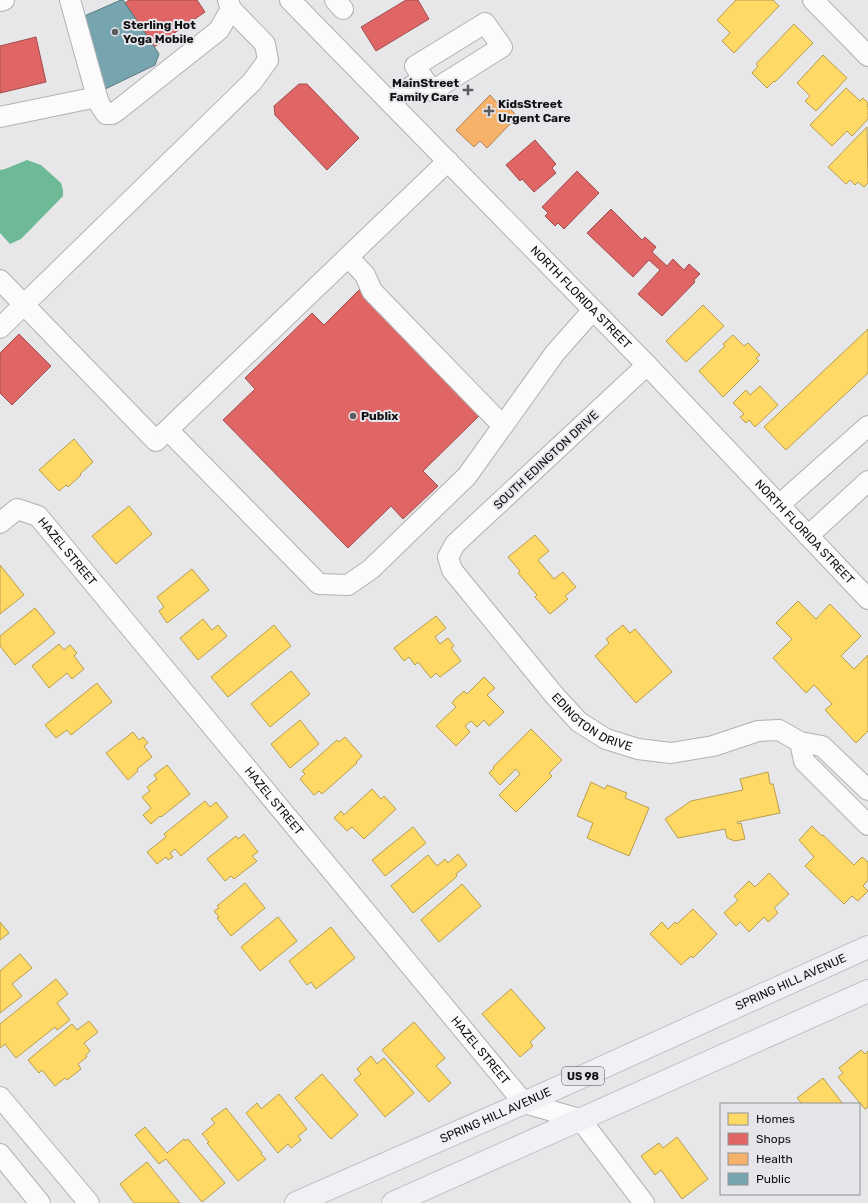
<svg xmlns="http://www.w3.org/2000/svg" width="868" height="1203" font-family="Rubik,sans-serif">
<rect width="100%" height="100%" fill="#e7e7e9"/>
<path fill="#6eba96" d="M27 160 41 165 61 183 63 190V196L21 239 10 244 0 233V170L5 169Z"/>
<g fill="#ffd966" stroke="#b89d4d">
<path d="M736 0H773L779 6 734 53 722 41 730 33 717 20Z"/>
<path d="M794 24 813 43 775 82 774 81 767 88 752 73 758 66 756 64Z"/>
<path d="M823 55 847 78 816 111 805 101 810 96 797 83Z"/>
<path d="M846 88 860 101 863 98 868 103 867 106 868 107V119L852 136 847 131 832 146 810 125Z"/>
<path d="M867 127 868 183 864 187 858 182 855 185 850 180 846 184 828 167Z"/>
<path d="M703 305 724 326 686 362 666 341Z"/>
<path d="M868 329V373L786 450 764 427Z"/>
<path d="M733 335 744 346 748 343 760 355 756 358 759 361 723 397 699 371 725 346 723 344Z"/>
<path d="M760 386 778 405 755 427 749 420 746 423 740 417 744 414 733 403 746 390 750 395Z"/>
<path d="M74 439 93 462 80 474 81 475 68 487 66 485 59 491 39 470Z"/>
<path d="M129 506 152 534 116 564 92 536Z"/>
<path d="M535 535 549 551 538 560 554 579 563 572 576 587 565 596 568 599 550 614 535 597 537 595 518 573 520 571 508 557Z"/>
<path d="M0 565 24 595 0 614Z"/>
<path d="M192 569 209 590 167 623 159 611 164 607 157 597Z"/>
<path d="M798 601 816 619 830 604 861 636 841 656 854 669 868 655V731L856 743 825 710 832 704 814 685 806 693 773 658 792 639 776 623Z"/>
<path d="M35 608 55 633 15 665 0 646V636Z"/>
<path d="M436 616 446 628 435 637 440 644 448 638 454 646 451 648 461 661 440 677 436 673 431 678 418 662 415 665 409 657 404 661 394 648Z"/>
<path d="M203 619 212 630 218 625 227 636 198 660 180 638Z"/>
<path d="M274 625 291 646 228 697 211 677Z"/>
<path d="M623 625 630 633 635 629 672 672 636 703 595 656 609 643 606 639Z"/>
<path d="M59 644 64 650 70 645 77 653 74 656 84 669 72 679 67 673 49 688 32 666Z"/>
<path d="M291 671 310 694 270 727 251 704Z"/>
<path d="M484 677 495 688 487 695 504 712 489 726 484 720 477 727 471 721 465 726 470 732 456 746 436 726 456 707 452 703 455 699 464 691 467 694Z"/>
<path d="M97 683 112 702 71 735 67 730 56 738 45 725Z"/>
<path d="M300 720 319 744 290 768 271 744Z"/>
<path d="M531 729 562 760 549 773 552 776 516 812 499 795 520 774 516 769 500 785 489 773 494 768 493 767Z"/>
<path d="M133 732 139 740 143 737 148 743 144 746 152 757 137 769 138 771 128 780 106 753Z"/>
<path d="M345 737 362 756 356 762 357 763 322 794 319 791 314 795 300 779 305 774 302 771 337 740 339 742Z"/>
<path d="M167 765 190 794 161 817 160 816 151 824 143 815 151 808 142 797 150 791 147 787 157 779 154 775Z"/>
<path d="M768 772 770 784H773L780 813 737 822 738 824 741 823 745 839 735 841 727 838 725 829 678 838 665 819 691 801 743 790 740 779Z"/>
<path d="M591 782 605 789 607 785 627 793 625 798 649 808 629 856 587 838 593 823 577 816Z"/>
<path d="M372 789 381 799 384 796 396 809 364 839 352 827 347 831 334 818 341 811 344 815Z"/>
<path d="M205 801 210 807 216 802 228 817 181 856 175 849 170 853 173 857 168 860 166 857 157 864 147 852 166 837 164 834Z"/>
<path d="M812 826 822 836 823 835 854 865 862 857 868 862V880L863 886 868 891 858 901 852 896 844 904 805 866 814 857 799 840Z"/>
<path d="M413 827 426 843 385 876 372 860Z"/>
<path d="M244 834 258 852 252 856 257 861 234 879 231 876 225 881 207 859 236 836 238 839Z"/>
<path d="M458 854 467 865 456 874 457 876 453 880 413 913 391 886 428 855 437 866 445 859 448 863Z"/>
<path d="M769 873 789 894 774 908 778 913 768 922 764 917 749 932 740 922 736 926 724 913 738 900 734 896 749 881 755 887Z"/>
<path d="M245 883 265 908 231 936 217 918 219 917 214 911 219 908 217 906Z"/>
<path d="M462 884 481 906 439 942 421 920Z"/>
<path d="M693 909 717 934 693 958 691 956 681 965 650 934 662 922 668 929 675 922 677 924Z"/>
<path d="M278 917 297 941 260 971 241 947Z"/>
<path d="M0 922 9 933 0 940Z"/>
<path d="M331 927 355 958 316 989 311 982 307 985 289 961Z"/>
<path d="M20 954 32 968 12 984 22 996 0 1013V971Z"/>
<path d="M56 979 68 994 57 1003 70 1020 57 1030 55 1027 16 1058 5 1044 0 1048V1024Z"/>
<path d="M511 989 545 1028 530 1042 533 1046 520 1057 482 1014Z"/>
<path d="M89 1021 98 1032 84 1043 90 1051 86 1055 87 1057 78 1064 81 1069 67 1080 65 1078 55 1086 42 1070 39 1073 28 1060 72 1024 77 1030Z"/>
<path d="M414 1022 445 1058 436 1066 451 1083 429 1102 382 1050Z"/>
<path d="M861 1050 865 1054 868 1051V1107L865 1109 838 1077 843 1073 839 1068Z"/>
<path d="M371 1056 377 1064 384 1058 414 1093 385 1117 354 1080 361 1074 357 1069Z"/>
<path d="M322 1074 358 1115 331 1139 295 1098Z"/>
<path d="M823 1078 843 1104H802L797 1098Z"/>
<path d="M279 1094 307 1129 298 1136 301 1140 291 1148 288 1144 278 1153 246 1113 257 1103 261 1109Z"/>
<path d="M226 1108 262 1153 261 1154 266 1159 238 1181 207 1143 209 1142 202 1134 215 1123 211 1119Z"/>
<path d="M145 1127 167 1153 184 1139 185 1141 188 1139 225 1183 202 1202 166 1159 159 1164 135 1135Z"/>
<path d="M677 1137 708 1179 682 1199 661 1170 655 1175 641 1156 659 1143 663 1148Z"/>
<path d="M147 1162 158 1176 180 1203H134L131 1199 120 1184Z"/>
</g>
<g fill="#e06666" stroke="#a24c4d">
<path d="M129 0H197L205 12 154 47 125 3Z"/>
<path d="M406 0H418L429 19 376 51 361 27Z"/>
<path d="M36 37 46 82 0 93V46Z"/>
<path d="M299 84H307L359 138 327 170 275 115 274 106Z"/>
<path d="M535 140 556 164 552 168 556 173 534 192 522 179 520 181 506 165Z"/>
<path d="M577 171 599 193 564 229 558 223 555 226 545 216 548 213 542 207Z"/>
<path d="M611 209 642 240 645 237 656 247 652 252 667 266 673 259 684 270 689 264 700 274 694 280 695 282 662 316 638 294 660 270 649 260 633 277 587 233Z"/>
<path d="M361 288 483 412 423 471 438 486 403 519 391 506 348 548 223 420 255 389 245 378 312 313 324 325Z"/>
<path d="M19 334 51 366 12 405 0 393V353Z"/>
</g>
<path fill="#f6b26b" stroke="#b18251" d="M490 95 499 105 502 101 517 116 512 121H513L487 148 480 141 474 147 456 130Z"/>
<path fill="#76a5af" stroke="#587980" d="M121 0H123L159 54 155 65 101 91 82 17Z"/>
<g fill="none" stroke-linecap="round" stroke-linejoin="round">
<defs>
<g id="minor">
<path d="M70 0 97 97"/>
<path id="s1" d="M290 0 647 365 868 599"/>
<path d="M335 0 343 9"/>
<path d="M813 0 868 56"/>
<path d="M0 1 4 0"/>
<path d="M390 102 423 78 415 66 485 23 502 47 432 91 423 78"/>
<path d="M0 117 97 97 100 105 106 114H112L118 110 219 30 231 9 228 0"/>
<path d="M348 257 365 275 372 291 503 426"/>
<path d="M0 280 156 441 448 161"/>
<path d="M0 328 252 82 268 60 265 44 231 9"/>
<path id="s2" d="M647 365 455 544 448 557 452 570 555 696 579 722 606 739 638 749 671 753 713 746 758 731 779 730 800 742 822 746 868 790"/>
<path d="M168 430 319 584 348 585 371 569 467 476 555 353 593 310"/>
<path d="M779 505 868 426"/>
<path id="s3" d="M0 523 17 509 38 516 524 1103 580 1119 644 1203"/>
<path d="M808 536 868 481"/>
<path d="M800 742 804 761 868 825"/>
<path d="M0 1097 89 1203"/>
<path d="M0 1154 40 1203"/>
</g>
<g id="major">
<path id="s4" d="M296 1203 524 1103 868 947"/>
<path d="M393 1203 868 991"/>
</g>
</defs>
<use href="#minor" stroke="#b1b1b3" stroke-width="22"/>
<use href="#major" stroke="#c2c2c3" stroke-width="24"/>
<use href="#minor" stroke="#fbfbfc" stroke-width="20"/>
<use href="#major" stroke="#f0f0f5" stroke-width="22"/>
</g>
<g fill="#5c5c5e" stroke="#e6e6ea" stroke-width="1.5">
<circle cx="115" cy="32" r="4"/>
<path d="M466 84h4v4h4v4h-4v4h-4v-4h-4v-4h4z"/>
<path d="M487 105h4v4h4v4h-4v4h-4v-4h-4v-4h4z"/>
<circle cx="353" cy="416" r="4"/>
</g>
<g text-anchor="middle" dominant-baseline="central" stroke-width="4" stroke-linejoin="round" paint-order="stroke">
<rect fill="#e6e6ea" stroke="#515154" stroke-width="1" x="562" y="1067" width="42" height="18" rx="3"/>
<g font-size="11" font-weight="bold" fill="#111113">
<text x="583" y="1076">US 98</text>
</g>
<g font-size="12" font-weight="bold" fill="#111113" stroke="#e6e6ea" text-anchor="start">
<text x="123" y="25">Sterling Hot<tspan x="123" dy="14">Yoga Mobile</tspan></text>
<text x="459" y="83" text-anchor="end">MainStreet<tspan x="459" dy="14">Family Care</tspan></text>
<text x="498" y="104">KidsStreet<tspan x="498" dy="14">Urgent Care</tspan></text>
<text x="361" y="416">Publix</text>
</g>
<g font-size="12" fill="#111113" stroke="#e6e6ea">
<text stroke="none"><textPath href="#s1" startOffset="416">NORTH FLORIDA STREET</textPath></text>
<text transform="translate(546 460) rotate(-43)">SOUTH EDINGTON DRIVE</text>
<text stroke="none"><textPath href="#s1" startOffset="740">NORTH FLORIDA STREET</textPath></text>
<text stroke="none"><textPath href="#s3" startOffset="90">HAZEL STREET</textPath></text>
<text stroke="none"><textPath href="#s2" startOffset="500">EDINGTON DRIVE</textPath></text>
<text stroke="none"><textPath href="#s3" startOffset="414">HAZEL STREET</textPath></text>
<text stroke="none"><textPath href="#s4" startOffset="542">SPRING HILL AVENUE</textPath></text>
<text stroke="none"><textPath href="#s3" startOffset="738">HAZEL STREET</textPath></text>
<text stroke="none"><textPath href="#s4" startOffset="218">SPRING HILL AVENUE</textPath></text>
</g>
</g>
<rect x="720" y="1103" width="140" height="92" fill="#e6e6ea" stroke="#919194"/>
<rect x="728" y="1113" width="20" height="12" fill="#ffd966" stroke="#919194"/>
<text x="756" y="1123" font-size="12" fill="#111113">Homes</text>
<rect x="728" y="1133" width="20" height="12" fill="#e06666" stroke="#919194"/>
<text x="756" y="1143" font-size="12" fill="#111113">Shops</text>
<rect x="728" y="1153" width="20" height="12" fill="#f6b26b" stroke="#919194"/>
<text x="756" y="1163" font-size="12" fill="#111113">Health</text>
<rect x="728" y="1173" width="20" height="12" fill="#76a5af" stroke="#919194"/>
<text x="756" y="1183" font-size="12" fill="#111113">Public</text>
</svg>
